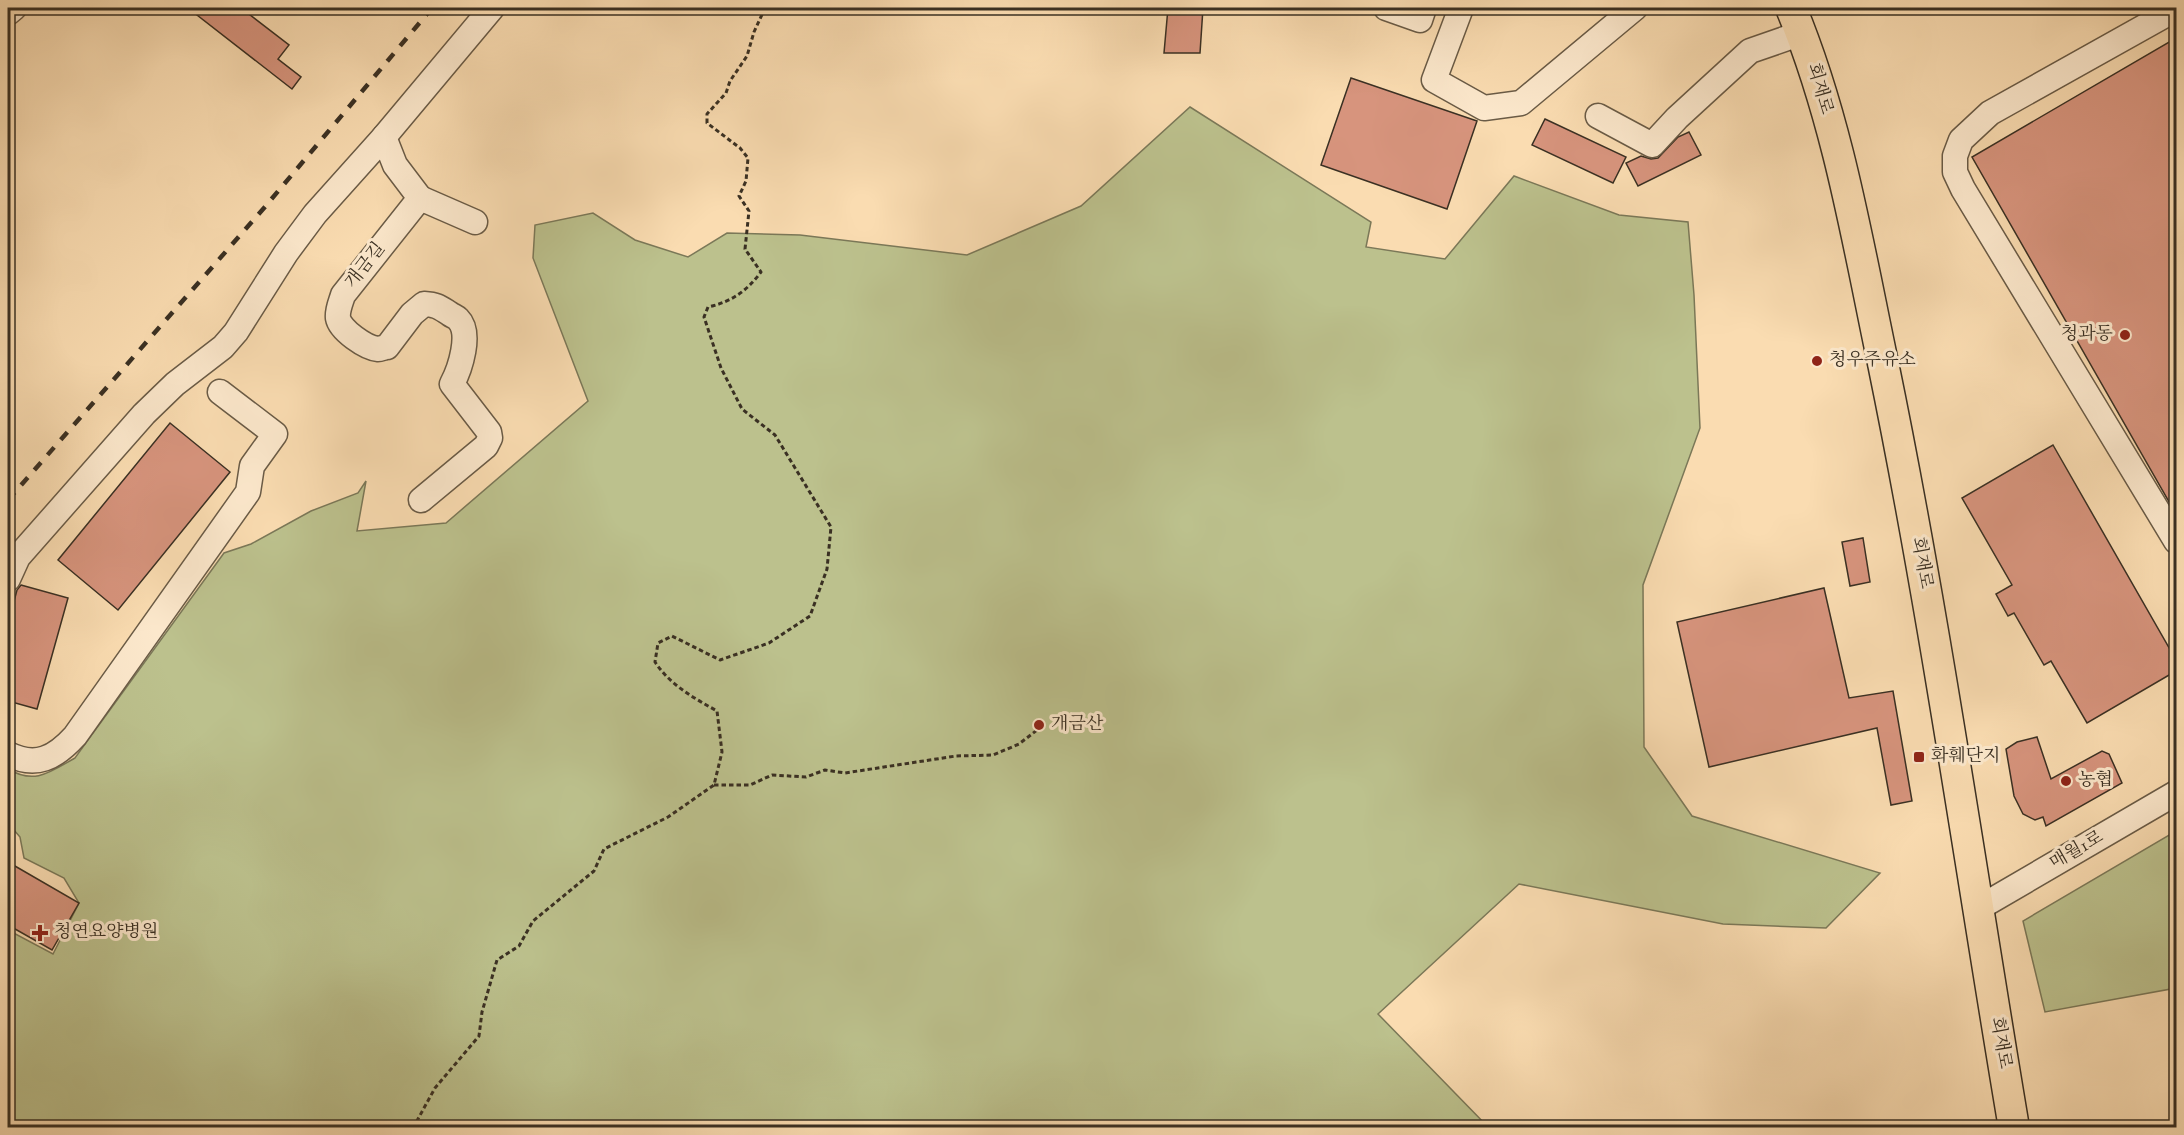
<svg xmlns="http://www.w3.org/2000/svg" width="2184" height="1135" font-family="'Sorts Mill Goudy','Noto Serif KR',serif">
<rect width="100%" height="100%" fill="#fadcb1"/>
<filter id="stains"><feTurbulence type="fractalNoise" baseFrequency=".00333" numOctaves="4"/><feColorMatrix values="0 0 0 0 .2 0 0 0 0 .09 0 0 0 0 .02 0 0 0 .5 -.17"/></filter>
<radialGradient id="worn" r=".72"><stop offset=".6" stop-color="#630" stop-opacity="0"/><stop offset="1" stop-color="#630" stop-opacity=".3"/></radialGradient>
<g fill="#bcc18d" stroke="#7b7858" stroke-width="1.5">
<path d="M1190 107 1371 222 1366 247 1445 259 1514 176 1619 215 1688 222 1694 295 1700 428 1643 585 1644 747 1692 816 1880 873 1826 928 1723 924 1519 884 1378 1014 1489 1128 8 1127V930L53 954 79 903 64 878 24 858 20 837 8 823V769C35 785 50 772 75 758L224 553 251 544 311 511 358 493 366 481 357 531 446 523 588 401 533 258 535 225 593 213 635 240 688 257 727 233 800 235 967 255 1081 206Z"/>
<path d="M2176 831V988L2045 1012 2023 921Z"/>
</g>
<g fill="#d7947d" stroke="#3a3023" stroke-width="1.5">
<path d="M188 8H241L289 45 278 59 301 77 292 89Z"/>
<path d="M1168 8H1203L1200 53H1164Z"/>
<path d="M2176 38V514L1972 157Z"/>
<path d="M1351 78 1477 121 1447 209 1321 165Z"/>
<path d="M1545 119 1626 157 1613 183 1532 145Z"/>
<path d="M1689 132 1701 155 1638 186 1626 163 1641 156 1651 159 1658 158 1678 137Z"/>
<path d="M170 423 230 472 118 610 58 560Z"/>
<path d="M2053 445 2176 660V671L2087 723 2051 661 2044 665 2014 613 2008 616 1996 594 2012 585 1962 498Z"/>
<path d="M1863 538 1870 582 1850 586 1842 542Z"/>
<path d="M21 585 68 598 37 709 8 701V624L17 590Z"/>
<path d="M1824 588 1849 698 1893 691 1912 801 1891 805 1877 728 1709 767 1677 622Z"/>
<path d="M2037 737 2051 779 2102 751 2109 754 2122 783 2046 826 2043 817 2035 820 2023 814 2014 796 2006 749 2017 742Z"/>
<path d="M8 862 79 903 52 950 8 925Z"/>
</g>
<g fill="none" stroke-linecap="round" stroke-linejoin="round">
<defs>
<g id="minor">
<path d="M1386 8 1420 20 1424 8"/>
<path d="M1461 8 1434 80 1484 108 1521 103 1635 8"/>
<path d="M2176 9 1990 113 1961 140 1955 156V172L1963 189 2176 541"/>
<path d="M8 13 14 8"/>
<path d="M1598 116 1652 145 1677 118 1750 51 1802 33"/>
<path d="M384 137 395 165 420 198 343 295C341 302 337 310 338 318 340 330 366 348 378 349 381 349 384 347 387 347L412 314 424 304C438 305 439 307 450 314 453 316 456 317 458 319 472 333 460 369 452 384L489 432 490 438 486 446 421 500"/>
<path d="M420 198 475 222"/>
<path d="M8 579 18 557 144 414 175 384 223 347 236 332 286 253 315 214 384 137 492 8"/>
<path d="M8 754C36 768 55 758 75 736L248 492 252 466 275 434 220 392"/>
<path d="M1977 909 2176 793"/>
</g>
<path id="major" d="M1791 8C1838 121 1858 244 1883 363 1935 616 1971 873 2014 1128"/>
</defs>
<use href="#minor" stroke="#6a5b46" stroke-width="27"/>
<use href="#major" stroke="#3a3023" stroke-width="33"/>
<g stroke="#3a3023" stroke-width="3" stroke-dasharray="4.5 3" stroke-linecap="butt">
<path d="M714 785H750L772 775 806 777 825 770 845 773 956 756 993 755 1019 744 1041 727"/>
<path d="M413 1128 435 1088 479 1036 482 1012 497 960 519 946 533 921 594 871 604 849 668 817 714 785 722 752 717 711C694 698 670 685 655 662L658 643 672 636 720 660 769 643 810 616 827 569 831 527 775 435 742 409 721 368 704 317 708 307C731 302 747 291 761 272L745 249 749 211 739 196 746 181 748 158 740 148 707 123V114L726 93 730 81 747 56 754 32 765 8"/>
</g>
<use href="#minor" stroke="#fce8cc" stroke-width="24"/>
<use href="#major" stroke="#fadcb1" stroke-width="30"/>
<path stroke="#3a3023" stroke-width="4.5" stroke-dasharray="10 10" stroke-linecap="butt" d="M8 500 264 208 432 8"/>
</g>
<g fill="#8f2418" stroke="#fce8cc" stroke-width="2">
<circle cx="2125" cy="335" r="6"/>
<circle cx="1817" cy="361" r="6"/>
<circle cx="1039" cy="725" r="6"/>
<rect x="1913" y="751" width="12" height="12" rx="3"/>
<circle cx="2066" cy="781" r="6"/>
<path d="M37 924h6v6h6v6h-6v6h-6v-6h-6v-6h6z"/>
</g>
<g text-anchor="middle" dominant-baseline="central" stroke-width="6" stroke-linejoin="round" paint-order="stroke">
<g font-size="18" fill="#3a3023" stroke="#fce8cc">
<text transform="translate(1819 89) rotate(74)">회재로</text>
<text transform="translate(366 266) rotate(-52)">개금길</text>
<text transform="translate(1921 563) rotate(80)">회재로</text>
<text transform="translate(2077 851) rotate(-30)">매월1로</text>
<text transform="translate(2000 1043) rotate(80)">회재로</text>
</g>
<g font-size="18" fill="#3a3023" stroke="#fce8cc" text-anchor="start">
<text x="2113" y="335" text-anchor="end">청과동</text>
<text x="1829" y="361">청우주유소</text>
<text x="1051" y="725">개금산</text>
<text x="1931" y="757">화훼단지</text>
<text x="2078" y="781">농협</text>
<text x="54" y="933">청연요양병원</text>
</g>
</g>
<rect width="2184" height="1135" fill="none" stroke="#fadcb1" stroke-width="30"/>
<rect x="9" y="9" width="2166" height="1117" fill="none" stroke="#3a3023" stroke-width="3"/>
<rect x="15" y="15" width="2154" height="1105" fill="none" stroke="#3a3023" stroke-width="1.5"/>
<rect width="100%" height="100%" filter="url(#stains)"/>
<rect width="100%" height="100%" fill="url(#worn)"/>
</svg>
